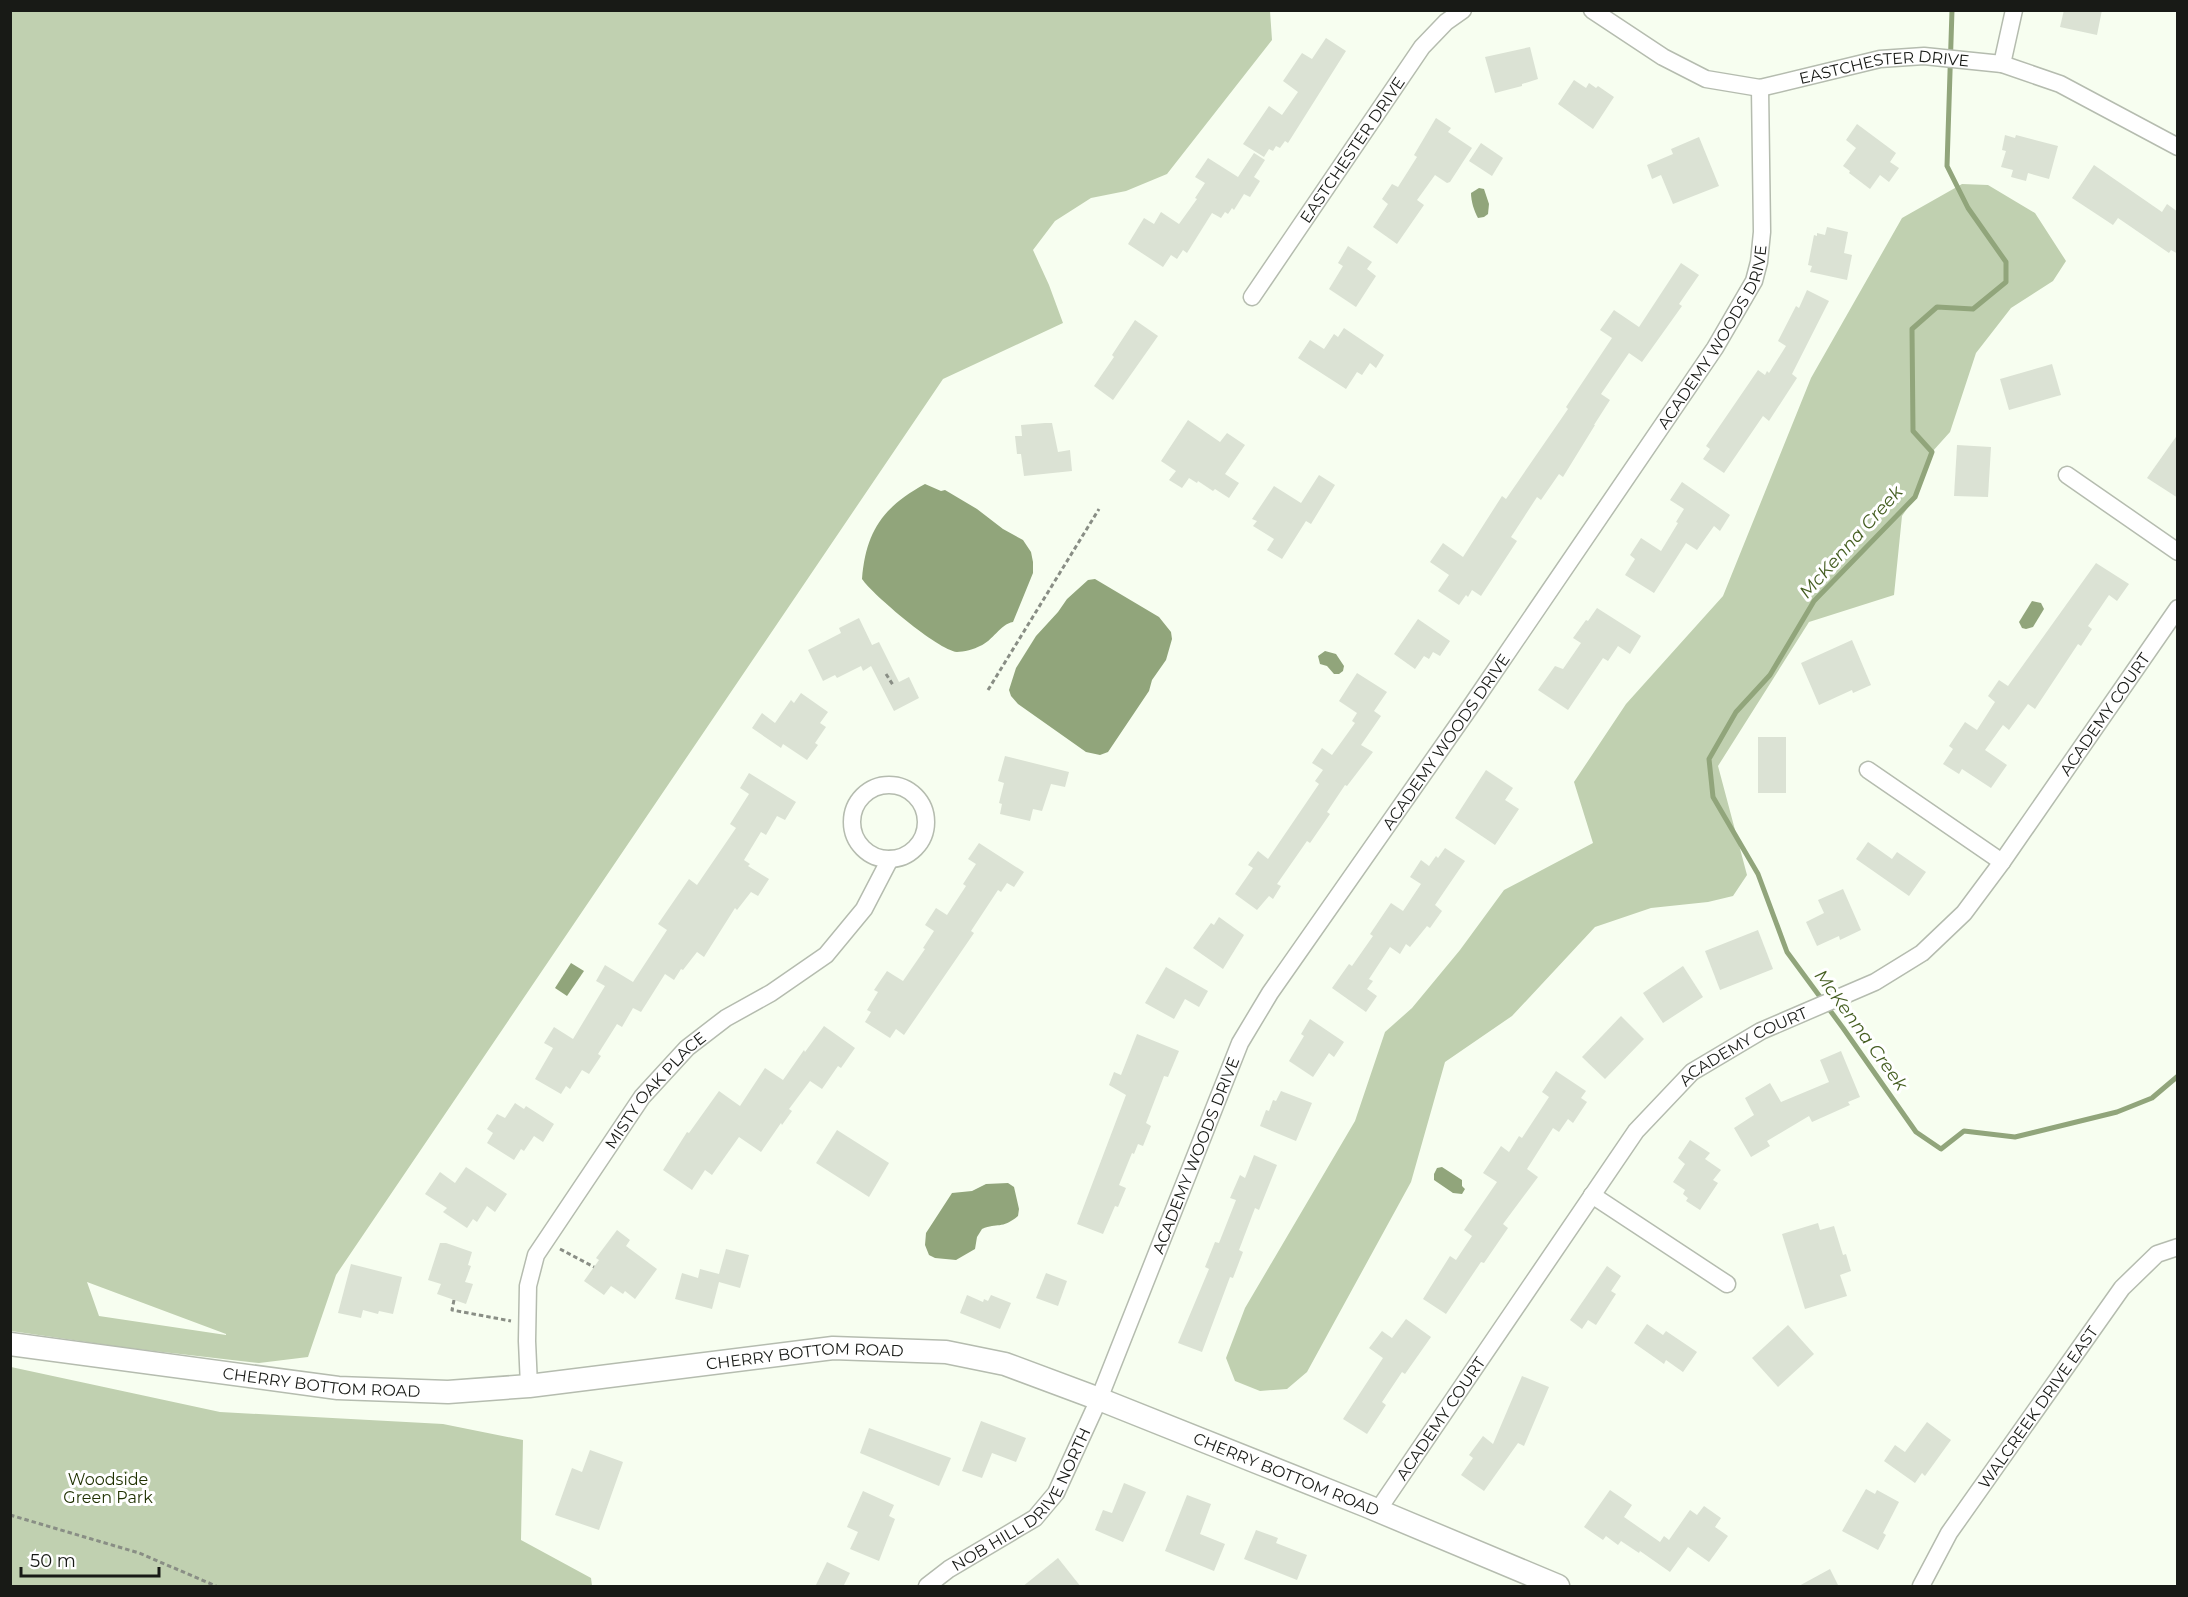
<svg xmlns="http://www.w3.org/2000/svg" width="2188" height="1597" font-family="Montserrat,sans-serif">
<rect width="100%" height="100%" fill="#f7fef0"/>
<g fill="#c0d0b0" fill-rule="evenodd">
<path d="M10 11H1270L1272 40 1167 174 1126 191 1091 198 1055 221 1033 250 1049 285 1063 323 943 379 336 1275 308 1357 259 1363 128 1348 11 1331ZM87 1282 226 1334V1335L99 1316Z"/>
<path d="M1962 184 1988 185 2035 213 2066 261 2053 281 2011 308 1976 353 1950 432 1932 452 1915 497 1902 516 1894 595 1809 622 1718 766 1747 875 1733 896 1708 902 1651 908 1595 927 1512 1016 1445 1062 1411 1182 1307 1372 1287 1389 1260 1391 1235 1381 1226 1358 1245 1308 1355 1121 1385 1032 1412 1008 1460 950 1504 890 1593 843 1574 782 1626 704 1723 596 1811 378 1902 218Z"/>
<path d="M11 1367 220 1412 443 1424 523 1440 521 1540 591 1578 592 1586H11Z"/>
</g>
<g fill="#91a57b">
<path d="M1479 188 1484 189 1489 204 1488 214 1484 217 1478 218C1474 211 1471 201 1471 193Z"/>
<path d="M925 484 941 491 945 490 977 509 1003 529 1023 540 1031 552 1033 562V573L1013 622C1000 624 993 641 980 646 975 649 963 652 957 652 938 650 873 595 862 579 866 531 883 507 925 484Z"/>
<path d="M1095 579 1159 617 1171 632 1172 639 1166 660 1152 680 1149 691 1108 752 1100 755 1086 752 1018 704 1011 696 1009 690 1016 668 1036 636 1058 612 1067 599 1088 580Z"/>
<path d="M2032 601 2041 603 2044 609 2033 627 2026 629 2022 628 2019 622Z"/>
<path d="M1325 651 1336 654 1344 666 1343 671 1339 674H1334L1327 666 1320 664 1318 656Z"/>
<path d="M571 963 584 971 567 996 555 988Z"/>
<path d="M1442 1167 1462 1180V1186L1465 1189 1462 1194 1453 1193 1434 1180V1174L1437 1168Z"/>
<path d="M1008 1183 1014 1187 1019 1209 1018 1216C1001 1230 998 1222 982 1229L977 1237 975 1249 956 1260 935 1258 929 1255 925 1245 926 1233 952 1193 972 1191 986 1184Z"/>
</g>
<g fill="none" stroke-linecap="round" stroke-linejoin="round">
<path stroke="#91a57b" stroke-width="5" d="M1952 10 1947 166 1968 208 2006 262V282L1973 309 1937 307 1912 329 1913 431 1932 452 1915 497 1814 601 1770 675 1736 712 1709 759 1713 797 1758 874 1787 952 1843 1028 1916 1132 1941 1149 1964 1131 2015 1137 2117 1112 2152 1098 2178 1076"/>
</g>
<g fill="#dbe2d4">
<path d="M2064 10H2102L2097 35 2060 27Z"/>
<path d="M1326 38 1346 51 1288 143 1285 141 1280 148 1276 146 1273 151 1269 149 1264 157 1243 144 1269 106 1282 115 1298 92 1283 81 1302 53 1312 59Z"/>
<path d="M1530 47 1538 79 1522 84V86L1495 93 1485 57Z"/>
<path d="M1574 80 1586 88 1589 83 1596 88 1598 86 1614 97 1593 129 1558 104Z"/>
<path d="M1436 118 1451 128 1448 132 1472 148 1450 182 1447 183 1435 175 1417 200 1424 205 1397 244 1373 227 1388 204 1382 199 1392 184 1398 187 1417 157 1414 155Z"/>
<path d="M1857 124 1896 153 1890 162 1899 168 1889 182 1880 175 1870 189 1849 173 1850 171 1843 166 1856 148 1846 140Z"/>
<path d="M2005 135 2015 138 2016 135 2058 146 2049 179 2028 173 2026 181 2011 177 2013 170 2001 167 2006 151 2002 150Z"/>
<path d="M1699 137 1719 186 1673 204 1661 175 1652 179 1647 165 1673 154 1671 149Z"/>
<path d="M1481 143 1503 158 1492 176 1469 161Z"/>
<path d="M1254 153 1265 160 1254 177 1260 181 1250 197 1244 194 1234 210 1232 208 1228 214 1225 212 1221 218 1212 213 1187 253 1183 250 1177 259 1171 255 1163 267 1128 244 1144 218 1154 224 1161 212 1179 224 1197 199 1195 198 1205 183 1195 177 1208 158 1238 177Z"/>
<path d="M2094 165 2162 212 2167 204 2178 212V254L2171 250 2169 253 2118 218 2113 225 2072 198Z"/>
<path d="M1827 227 1848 232 1844 253 1852 255 1847 280 1810 272 1812 266 1808 265 1814 235 1817 236V233L1825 235Z"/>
<path d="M1348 246 1372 262 1367 269 1376 276 1356 307 1329 289 1343 266 1338 263Z"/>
<path d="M1681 263 1699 275 1679 304 1682 306 1642 362 1629 353 1601 394 1610 400 1594 425H1595L1563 477 1559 474 1541 500 1537 497 1511 537 1517 541 1481 596 1472 590 1468 597 1466 595 1459 605 1438 591 1449 575 1430 562 1443 543 1463 557 1502 496 1506 499 1568 409 1566 407 1612 338 1600 330 1614 310 1639 327Z"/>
<path d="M1807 290 1829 301 1792 374 1797 378 1769 421 1763 416 1724 473 1703 459 1710 449 1706 446 1758 370 1765 375 1767 371 1769 373 1786 346 1778 341 1796 306 1799 308Z"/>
<path d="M1135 320 1158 336 1113 400 1094 386 1114 357 1112 355Z"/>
<path d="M1344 328 1384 355 1376 368 1370 363 1362 375 1357 372 1346 389 1298 358 1310 340 1324 349 1334 334 1338 337Z"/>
<path d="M2052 364 2061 395 2009 410 2000 379Z"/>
<path d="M1188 420 1220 442 1227 433 1245 445 1225 474 1239 483 1229 498 1215 489 1213 491 1198 481 1197 483 1189 478 1182 488 1169 480 1176 471 1161 461Z"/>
<path d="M1045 423H1052L1058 452 1070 450 1072 471 1024 476 1021 454H1017L1015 436H1022L1021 425Z"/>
<path d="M2178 434V498L2147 478Z"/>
<path d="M1957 445 1991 447 1988 497 1954 496Z"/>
<path d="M1319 475 1335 485 1311 524 1306 521 1282 559 1267 550 1274 539 1253 526 1257 521 1252 519 1274 486 1301 503Z"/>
<path d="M1682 482 1730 515 1720 531 1714 526 1697 550 1686 543 1654 593 1625 575 1635 559 1630 555 1641 538 1661 551 1678 523 1676 522 1684 509 1670 500Z"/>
<path d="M2096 563 2129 584 2117 601 2109 595 2088 626 2092 629 2081 646 2078 644 2035 709 2028 704 2009 730 2003 725 1985 750 2007 765 1991 788 1962 769 1959 774 1943 764 1953 749 1949 746 1965 722 1977 730 1995 702 1988 696 1999 680 2008 686Z"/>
<path d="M1597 608 1641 636 1630 654 1618 646 1608 661 1603 658 1568 710 1538 690 1555 666 1563 669 1581 643 1573 638 1586 620 1588 621Z"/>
<path d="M859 618 872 645 879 642 899 682 909 677 919 698 894 711 871 666 863 671 861 666 837 678 835 675 823 681 808 650 841 633 839 628Z"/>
<path d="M1418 619 1450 641 1440 656 1433 652 1429 659 1424 656 1415 669 1394 654Z"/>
<path d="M1852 640 1871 685 1853 693 1852 690 1819 705 1801 663Z"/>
<path d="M1357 673 1387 692 1374 711 1381 716 1361 745 1373 752 1347 786 1345 785 1327 812 1330 814 1310 843 1307 841 1277 884 1281 886 1273 899 1269 896 1257 910 1235 894 1253 868 1248 865 1258 851 1268 859 1319 784 1315 781 1323 770 1312 763 1322 748 1332 755 1355 723 1352 721 1357 713 1339 701Z"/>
<path d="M801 693 828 712 820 723 826 727 815 743 818 745 807 760 783 744 781 748 752 728 762 713 775 723 791 700 794 703Z"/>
<rect x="1758" y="737" width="28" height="56"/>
<path d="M1005 756 1069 772 1065 787 1051 784 1042 811 1033 809 1030 821 1000 814 1002 804 999 803 1004 783 998 781Z"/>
<path d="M1486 770 1513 788 1505 800 1519 809 1495 845 1455 818Z"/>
<path d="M749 773 796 802 785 820 777 816 766 835 761 832 744 860 750 864 748 866 769 879 758 896 751 892 737 910 735 908 704 957 697 952 683 970 681 969 674 980 665 974 641 1012 633 1008 622 1027 617 1024 598 1054 601 1056 589 1074 582 1070 570 1089 566 1086 561 1094 535 1079 553 1048 544 1043 554 1027 573 1039 605 986 596 981 605 965 633 982 667 930 658 924 689 879 697 885 736 828 730 824 749 794 740 788Z"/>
<path d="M1868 842 1892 859 1897 852 1926 872 1909 896 1856 859Z"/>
<path d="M979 843 1024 872 1014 887 1007 883 1001 892 998 890 971 931 974 933 904 1035 896 1029 890 1038 865 1022 871 1012 867 1010 878 992 874 990 887 971 903 981 925 949 923 948 934 931 925 925 936 908 947 915 966 886 963 884 976 864 968 859Z"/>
<path d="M1445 848 1465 861 1435 905 1442 911 1430 928 1427 926 1410 947 1406 944 1400 954 1390 947 1369 979 1373 981 1367 989 1377 996 1366 1012 1332 988 1349 964 1352 966 1373 936 1370 934 1391 903 1403 911 1421 884 1410 877 1421 860 1429 866 1436 856 1438 858Z"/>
<path d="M1843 889 1861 930 1840 940 1839 936 1817 946 1806 922 1824 913 1818 900Z"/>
<path d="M1219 917 1244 935 1223 969 1193 948 1211 923 1214 925Z"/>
<path d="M1758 930 1773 969 1720 990 1705 951Z"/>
<path d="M1683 966 1703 997 1663 1023 1643 993Z"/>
<path d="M1166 967 1208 991 1199 1007 1185 999 1174 1019 1145 1003Z"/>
<path d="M1621 1016 1644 1039 1605 1079 1582 1057Z"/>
<path d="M1310 1019 1344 1042 1334 1057 1329 1053 1313 1077 1289 1061 1304 1036 1301 1034Z"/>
<path d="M824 1026 855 1048 841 1068 838 1066 822 1089 810 1081 789 1109 792 1111 782 1125 781 1123 761 1152 739 1137 712 1175 705 1170 692 1190 663 1170 687 1132 689 1133 719 1091 740 1106 765 1068 783 1080 804 1050 805 1052Z"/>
<path d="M1137 1034 1179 1051 1168 1077 1164 1076 1146 1123 1151 1126 1143 1146 1138 1144 1134 1154 1132 1153 1119 1185 1126 1188 1118 1207 1115 1206 1103 1234 1077 1224 1126 1095 1109 1085 1114 1072 1121 1075Z"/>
<path d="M1841 1051 1860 1097 1848 1102 1850 1105 1812 1122 1809 1116 1767 1141 1770 1146 1751 1157 1734 1128 1754 1115 1745 1098 1770 1083 1781 1102 1829 1082 1820 1060Z"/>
<path d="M1556 1071 1586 1091 1581 1098 1587 1102 1573 1123 1568 1119 1559 1132 1553 1128 1527 1169 1538 1177 1503 1224 1508 1228 1484 1263 1481 1262 1446 1314 1423 1299 1450 1256 1456 1260 1472 1236 1464 1230 1497 1182 1483 1173 1501 1146 1509 1152 1519 1136 1522 1138 1549 1097 1542 1092Z"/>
<path d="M1281 1091 1312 1103 1296 1141 1260 1126 1266 1110 1269 1111 1273 1100 1276 1101Z"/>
<path d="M515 1103 524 1109 526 1106 554 1124 543 1142 534 1136 524 1151 521 1149 514 1160 487 1143 493 1133 487 1129 497 1114 505 1118Z"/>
<path d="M837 1130 889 1163 869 1197 816 1163Z"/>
<path d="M1690 1140 1710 1153 1705 1159 1721 1170 1713 1180 1718 1183 1700 1210 1686 1201 1688 1198 1683 1194 1685 1190 1673 1182 1685 1164 1678 1158Z"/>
<path d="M1254 1155 1277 1165 1259 1210 1255 1208 1239 1250 1243 1252 1233 1278 1230 1277 1202 1352 1178 1343 1209 1269 1205 1267 1215 1242 1219 1243 1236 1200 1230 1198 1240 1175 1245 1178Z"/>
<path d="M466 1167 507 1194 495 1212 487 1206 477 1222 473 1219 467 1228 443 1212 447 1208 425 1194 440 1172 455 1183Z"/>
<path d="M1818 1223 1820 1230 1834 1226 1843 1255 1846 1254 1851 1271 1840 1275 1847 1296 1805 1309 1782 1234Z"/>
<path d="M617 1230 630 1240 626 1246 657 1269 635 1299 625 1291 623 1294 611 1286 604 1295 584 1281 599 1260 596 1258Z"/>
<path d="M440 1243H446L472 1252 468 1265 471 1266 465 1282 473 1284 466 1304 437 1294 441 1284 428 1280Z"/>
<path d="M726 1249 749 1255 740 1288 719 1282 712 1309 675 1299 682 1273 698 1278 700 1269 719 1274Z"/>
<path d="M351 1264 402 1277 393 1314 379 1311 378 1314 363 1310 361 1318 338 1313Z"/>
<path d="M1607 1266 1621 1276 1611 1291 1616 1294 1596 1325 1588 1320 1582 1329 1570 1320Z"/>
<path d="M1046 1273 1067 1281 1058 1306 1036 1298Z"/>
<path d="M967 1295 983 1302 984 1299 988 1301 991 1295 1011 1303 1000 1329 960 1313Z"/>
<path d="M1406 1319 1431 1337 1405 1374 1402 1372 1382 1402 1386 1405 1367 1434 1343 1419 1383 1358 1369 1348 1382 1331 1392 1338Z"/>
<path d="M1647 1324 1663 1335 1666 1331 1697 1352 1683 1372 1666 1360 1664 1364 1634 1343Z"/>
<path d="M1788 1325 1814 1354 1778 1387 1752 1358Z"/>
<path d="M1522 1376 1549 1387 1524 1446 1518 1443 1484 1491 1461 1475 1473 1458 1469 1455 1483 1436 1493 1444Z"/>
<path d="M981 1421 1026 1438 1016 1462 992 1453 982 1478 962 1471Z"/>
<path d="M1927 1422 1951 1440 1925 1476 1922 1473 1915 1483 1884 1461 1895 1445 1905 1452Z"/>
<path d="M869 1428 951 1458 939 1486 860 1453Z"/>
<path d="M590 1450 623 1462 599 1530 555 1515 572 1468 582 1472Z"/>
<path d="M1124 1483 1146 1492 1123 1542 1095 1530 1103 1510 1112 1513Z"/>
<path d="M1866 1489 1875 1494 1877 1490 1899 1502 1883 1533 1886 1535 1878 1550 1842 1531Z"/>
<path d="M1610 1490 1632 1505 1624 1517 1660 1542 1664 1536 1669 1540 1690 1510 1697 1515 1704 1506 1721 1518 1715 1527 1728 1536 1709 1562 1688 1547 1670 1572 1640 1551 1639 1553 1621 1541 1618 1545 1606 1536 1603 1540 1584 1527Z"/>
<path d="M863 1491 894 1505 889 1516 895 1519 879 1561 850 1549 858 1532 847 1527Z"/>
<path d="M1187 1495 1211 1504 1200 1534 1225 1544 1214 1571 1165 1551Z"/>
<path d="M1256 1530 1278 1538 1276 1543 1307 1555 1297 1580 1244 1559Z"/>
<path d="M1058 1558 1081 1587H1022Z"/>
<path d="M827 1562 850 1573 843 1587H815Z"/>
<path d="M1830 1569 1839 1587H1797Z"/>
</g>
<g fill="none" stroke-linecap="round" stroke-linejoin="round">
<defs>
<g id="street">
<path id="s1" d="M1592 10 1663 57 1706 79 1760 88 1880 59 1924 56 2002 64 2060 84 2178 147"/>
<path d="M2002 64 2014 10"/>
<path id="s2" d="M1252 297 1422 47 1446 22 1463 10"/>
<path d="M2067 475 2178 552"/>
<path d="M1868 770 2002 862"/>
<circle cx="889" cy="822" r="37"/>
<path d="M1592 1195 1727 1284"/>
<path id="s3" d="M529 1386 527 1341 528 1286 536 1255 642 1097 687 1048 726 1018 771 993 826 955 864 909 890 859"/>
<path id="s4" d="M1378 1510 1636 1131 1692 1072 1761 1031 1875 982 1922 953 1964 913 2002 862 2178 608"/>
<path id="s5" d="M927 1586 949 1569 1035 1518 1056 1493 1099 1399 1240 1043 1270 993 1473 703 1715 348 1754 281 1759 262 1762 232 1760 88"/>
<path id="s6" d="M1921 1586 1949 1533 2122 1288 2157 1254 2178 1247"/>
</g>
<g id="secondary">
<path id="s7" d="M10 1344 338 1388 448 1392 529 1386 833 1348 946 1352 1005 1364 1099 1399 1367 1506 1558 1586"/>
</g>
</defs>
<use href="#street" stroke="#b5bcaf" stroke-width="19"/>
<use href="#secondary" stroke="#b5bcaf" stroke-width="25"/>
<g stroke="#898e85" stroke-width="3" stroke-dasharray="4.5 3" stroke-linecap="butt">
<path d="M886 674 893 685"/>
<path d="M988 690 1099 509"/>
<path d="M560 1249 594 1267"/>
<path d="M454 1300 452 1310 511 1321"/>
<path d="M10 1515 139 1553 216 1586"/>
</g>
<use href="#street" stroke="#fff" stroke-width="16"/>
<use href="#secondary" stroke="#fff" stroke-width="22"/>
</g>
<g text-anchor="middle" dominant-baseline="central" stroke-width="6" stroke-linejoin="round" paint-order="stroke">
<g font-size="16" fill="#181a16" stroke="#fff">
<text stroke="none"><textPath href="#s1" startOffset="315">EASTCHESTER DRIVE</textPath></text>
<text stroke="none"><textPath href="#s2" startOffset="178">EASTCHESTER DRIVE</textPath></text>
<text stroke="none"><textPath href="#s5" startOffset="1498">ACADEMY WOODS DRIVE</textPath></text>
<text stroke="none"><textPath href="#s4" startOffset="1101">ACADEMY COURT</textPath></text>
<text stroke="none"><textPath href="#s5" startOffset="1012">ACADEMY WOODS DRIVE</textPath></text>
<text stroke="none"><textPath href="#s4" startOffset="597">ACADEMY COURT</textPath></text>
<text stroke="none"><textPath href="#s3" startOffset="336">MISTY OAK PLACE</textPath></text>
<text stroke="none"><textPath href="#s5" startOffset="526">ACADEMY WOODS DRIVE</textPath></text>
<text stroke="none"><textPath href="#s7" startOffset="800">CHERRY BOTTOM ROAD</textPath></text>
<text stroke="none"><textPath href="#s7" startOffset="314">CHERRY BOTTOM ROAD</textPath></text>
<text stroke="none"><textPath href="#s6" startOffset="214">WALCREEK DRIVE EAST</textPath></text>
<text stroke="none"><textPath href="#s4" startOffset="111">ACADEMY COURT</textPath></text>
<text stroke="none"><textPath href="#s7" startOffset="1304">CHERRY BOTTOM ROAD</textPath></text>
<text stroke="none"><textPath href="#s5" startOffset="132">NOB HILL DRIVE NORTH</textPath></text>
</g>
<g font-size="16" fill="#1f3101" stroke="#fff">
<text x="108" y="1479">Woodside<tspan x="108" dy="18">Green Park</tspan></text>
</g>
<g font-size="18" font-style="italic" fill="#455e21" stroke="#fff">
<text transform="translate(1851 542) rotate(-48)">McKenna Creek</text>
<text transform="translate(1861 1030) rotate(54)">McKenna Creek</text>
</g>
</g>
<rect width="2188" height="1597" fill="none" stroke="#181a16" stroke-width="24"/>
<path d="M21 1567v9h138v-9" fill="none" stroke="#181a16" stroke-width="3"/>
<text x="30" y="1567" font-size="18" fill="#181a16" stroke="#ffffff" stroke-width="4.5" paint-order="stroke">50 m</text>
</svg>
